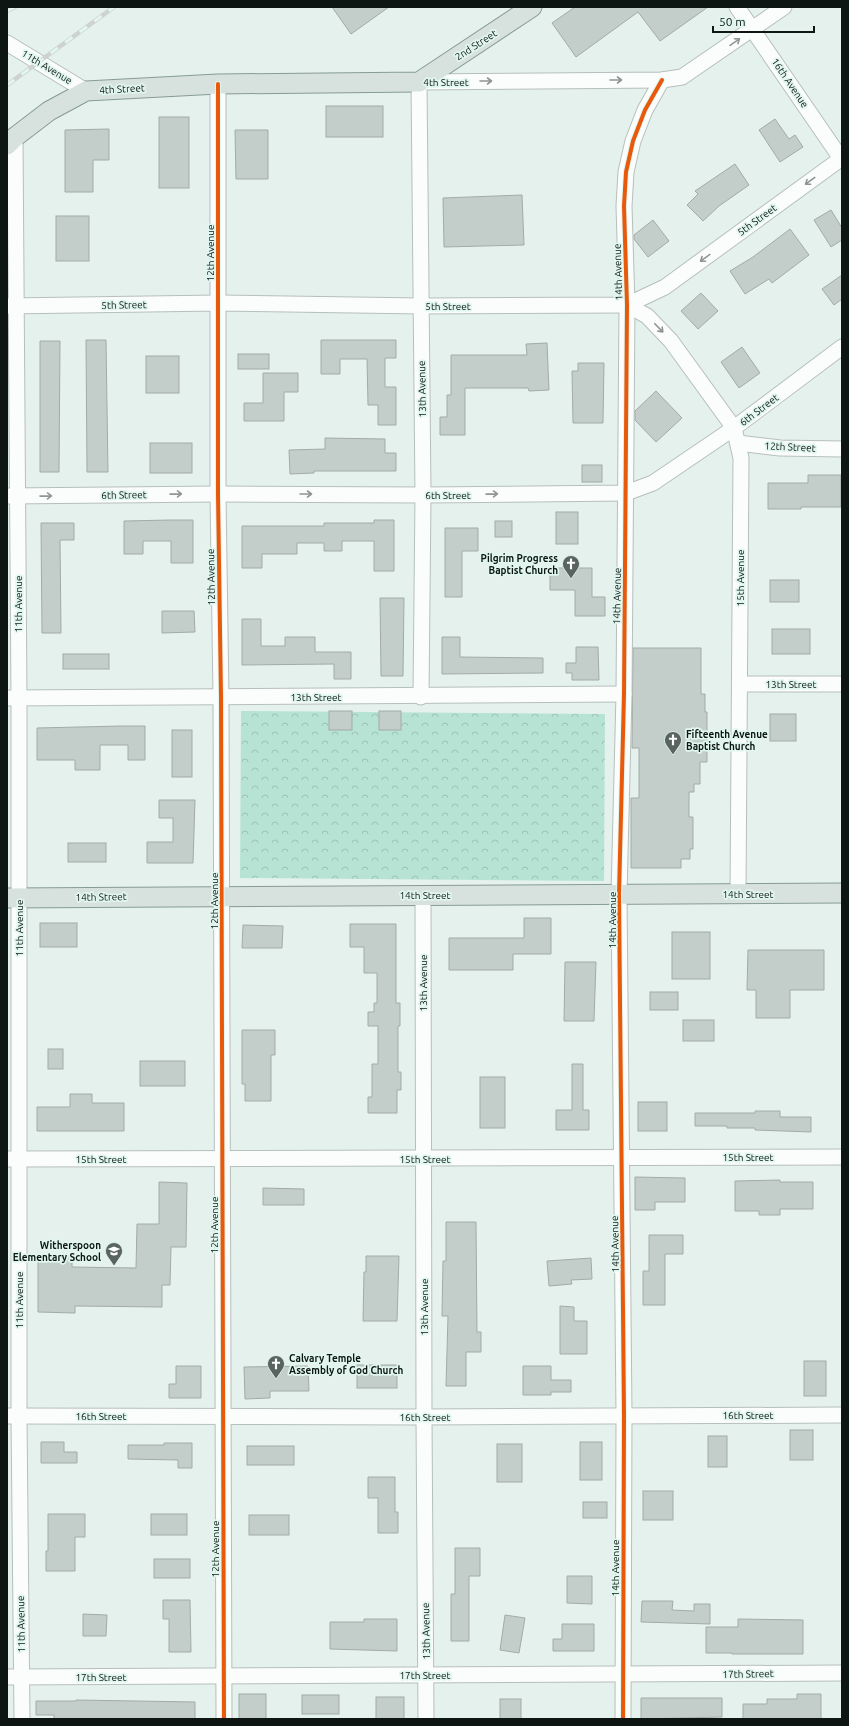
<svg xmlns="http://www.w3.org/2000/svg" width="849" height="1726" font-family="Ubuntu,sans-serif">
<defs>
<pattern id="park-crowns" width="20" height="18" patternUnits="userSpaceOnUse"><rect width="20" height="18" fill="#b7e3d5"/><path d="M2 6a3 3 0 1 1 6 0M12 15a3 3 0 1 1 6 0" fill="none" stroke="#9cc2b6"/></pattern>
</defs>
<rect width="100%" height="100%" fill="#e5f1ed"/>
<path fill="url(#park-crowns)" d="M241 711 605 714 604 881 240 878Z"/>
<g fill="#c3cdca" stroke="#a2aba8">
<path d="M332 7H389L351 34Z"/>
<path d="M575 7H708L660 41 638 12 576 57 552 23Z"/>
<rect x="326" y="106" width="57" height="31"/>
<rect x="159" y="117" width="30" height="71"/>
<path d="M775 119 789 139 795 135 803 147 780 162 759 130Z"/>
<path d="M109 129V160H93V192H65V130Z"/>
<path d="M235 130H268V179H236Z"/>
<path d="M735 164 749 185 719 206 703 221 687 205 698 194 695 191Z"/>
<path d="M522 195 524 245 444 247 443 198Z"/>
<path d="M831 210 842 228V240L831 247 814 220Z"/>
<rect x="56" y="216" width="33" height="45"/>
<path d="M653 220 669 241 648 257 634 239V235Z"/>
<path d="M790 229 809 255 772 283 769 279 745 294 730 271 753 257Z"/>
<path d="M842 275V299L834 305 822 289Z"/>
<path d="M701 293 718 311 698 329 681 311Z"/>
<path d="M86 340H106L108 472H87Z"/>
<path d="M321 340H396V358H385V387H396V425H378V405H368L367 359H340V374H321Z"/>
<path d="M40 341H60L59 472H40Z"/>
<path d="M547 343 549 390 529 391 528 388H465V435H440V417H447V395H451V355H527L526 344Z"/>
<path d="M742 347 760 373 739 388 721 362Z"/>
<rect x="238" y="354" width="31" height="15"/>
<rect x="146" y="356" width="33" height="37"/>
<path d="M578 363H604L603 423H573L572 371H578Z"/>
<path d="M263 373H298V392H284V421H244V403H263Z"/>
<path d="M656 391 682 418 656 442 635 420V411Z"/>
<path d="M325 438 385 439V453H396V471H314V473L290 474 289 450 325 449Z"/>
<rect x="150" y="443" width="42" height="30"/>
<rect x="582" y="465" width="20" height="17"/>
<path d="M808 475H841V507H801V509H768V483H808Z"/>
<rect x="556" y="512" width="22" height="32"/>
<path d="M171 520H193V563H171V541H143V554H124V521Z"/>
<path d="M374 520H394V571H374V541H342V551H324V543H297V554H262V568H242V526H324V523H374Z"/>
<rect x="495" y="521" width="17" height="16"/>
<path d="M41 523H74V540H60L61 633H42Z"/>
<path d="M445 528H478V551H462V597H445Z"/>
<path d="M550 568H592V597H605V616H575V590H550Z"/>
<rect x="770" y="580" width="29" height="22"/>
<path d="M380 598H404L403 676H381Z"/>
<path d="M162 611H194L195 632 162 633Z"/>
<path d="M242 619H261V646H285V637H315V652H351V679H334V664L242 665Z"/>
<rect x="772" y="629" width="38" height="25"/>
<path d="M442 637H460V657L543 658V673L442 674Z"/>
<path d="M576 647H598L599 680H572V673H566V663H576Z"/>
<path d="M633 648H701V694H705V712H707V762H700V784H694V792H689V817H693V849H690V859H681V868H631V798H639V748H632Z"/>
<rect x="63" y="654" width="46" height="15"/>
<rect x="329" y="711" width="23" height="19"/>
<rect x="379" y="711" width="22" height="19"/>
<rect x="770" y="714" width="26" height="27"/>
<path d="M121 726H145V760H128V745H100V770H75V760H37V728Z"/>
<rect x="172" y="730" width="20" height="47"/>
<path d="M159 800H195L193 863H147V842H173V818H159Z"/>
<rect x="68" y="843" width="38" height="19"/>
<path d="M524 918H551V954H513V970H449V938H524Z"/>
<rect x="40" y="923" width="37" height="24"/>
<path d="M350 924H396V1003H400V1026H398V1072H401V1090H397V1113H368V1097H372V1064H378V1026H368V1012H374V1003H377V973H364V947H350Z"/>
<path d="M243 925 283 926 282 948H242Z"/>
<rect x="672" y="932" width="38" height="47"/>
<path d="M748 950H824V990H790V1018H756V990H747Z"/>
<path d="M565 962H596L594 1021H564Z"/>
<rect x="650" y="992" width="28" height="18"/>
<rect x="683" y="1020" width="31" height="21"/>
<path d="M242 1030H275V1055H271V1101H245V1084H242Z"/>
<rect x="48" y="1049" width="15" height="20"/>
<rect x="140" y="1061" width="45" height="25"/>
<path d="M572 1064H583V1110H589V1130H556V1110H572Z"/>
<rect x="480" y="1077" width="25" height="51"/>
<path d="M70 1094H92V1103H124V1131H37V1107H70Z"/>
<rect x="638" y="1102" width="29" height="29"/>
<path d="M755 1111H780V1117H811V1132L755 1130V1128H727V1126H695V1113H755Z"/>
<path d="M635 1177 685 1178V1202H655V1210H635Z"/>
<path d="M780 1180V1182H813V1209H780V1215H759V1211H735V1181Z"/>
<path d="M159 1182 187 1183 186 1247H171L170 1285H162V1307L75 1306V1313L38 1312V1255L72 1256V1267L136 1268 137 1224H159Z"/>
<path d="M263 1188 304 1189V1205H263Z"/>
<path d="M446 1222H476L477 1332H481V1352H466V1386H446L448 1316H442L443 1261H446Z"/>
<path d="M649 1235H683V1254H665V1305H643V1271H649Z"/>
<path d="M366 1256H399L397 1321H363L364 1272H366Z"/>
<path d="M591 1258 592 1279 571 1280 572 1284 549 1286 547 1261Z"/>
<path d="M560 1306 574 1307V1321H587V1354H560Z"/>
<rect x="804" y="1361" width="22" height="35"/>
<rect x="357" y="1365" width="40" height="23"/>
<path d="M176 1366H201V1398H169V1384H176Z"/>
<path d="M308 1366 309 1391H270V1398L245 1399 244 1367Z"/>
<path d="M523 1366H551V1380H571V1392H551V1395H523Z"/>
<rect x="790" y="1430" width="23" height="30"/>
<rect x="708" y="1436" width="19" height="31"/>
<path d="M41 1442H64V1452H77V1463H41Z"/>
<rect x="580" y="1442" width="22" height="38"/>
<path d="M164 1443H192V1468H178V1460L128 1459V1445H164Z"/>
<rect x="497" y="1444" width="25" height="38"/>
<rect x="247" y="1446" width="47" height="19"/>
<path d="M368 1477H395V1512H398V1533H378V1498H368Z"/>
<rect x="643" y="1491" width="30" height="29"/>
<rect x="583" y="1502" width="24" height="16"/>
<path d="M48 1514H85V1537H75V1571H46V1551H48Z"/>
<rect x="151" y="1514" width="36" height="21"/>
<rect x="249" y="1515" width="40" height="20"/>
<path d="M455 1548H480V1576H469V1641H451V1594H455Z"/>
<rect x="154" y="1559" width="36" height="19"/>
<path d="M567 1576H592V1604L567 1603Z"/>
<path d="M163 1600H190L191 1652H169V1619H163Z"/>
<path d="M642 1601H673L672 1610 694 1611V1604H710V1624L641 1622Z"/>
<path d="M83 1614 107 1615 106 1636H83Z"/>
<path d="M505 1615 525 1618 519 1653 500 1650Z"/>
<path d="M364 1619H397V1651L330 1649V1622H364Z"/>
<path d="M738 1619 803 1620V1654H732V1653H706V1627H738Z"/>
<path d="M562 1624H594V1651H553V1639H562Z"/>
<rect x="239" y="1694" width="27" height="25"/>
<path d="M797 1694H821V1719H743V1704H767V1699H797Z"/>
<rect x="302" y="1695" width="37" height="19"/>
<rect x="376" y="1697" width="28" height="22"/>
<path d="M641 1698H722V1717L641 1719Z"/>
<rect x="500" y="1699" width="21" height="20"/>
<path d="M76 1700 195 1702V1719H54V1715H36V1701H76Z"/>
</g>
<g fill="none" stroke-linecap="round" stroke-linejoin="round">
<defs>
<g id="minor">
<path d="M737 7 842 160"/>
<path d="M7 43 86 91"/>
<path d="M218 84V494L221 697 224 1719"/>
<path d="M15 137 19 698V1416L22 1719"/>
<path d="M627 305 647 316 671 341 734 428 741 458 738 894"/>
<path d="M7 306 218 303 421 306 627 305 665 287 842 158"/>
<path d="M738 443 780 448 842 449"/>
<path d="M7 496 218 494 423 495 626 493 653 483 734 428 842 347"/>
<path d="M740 684H842"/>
<path d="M421 697 423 495 419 82 662 80 682 77 784 7"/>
<path d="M7 698 624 694"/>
<path d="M423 894 424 1417 426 1719"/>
<path d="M7 1159 842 1157"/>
<path d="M7 1416 424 1417 842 1415"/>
<path d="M7 1677 842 1673"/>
<path d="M623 1719 624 1415 619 895 624 694 627 305 624 206 626 172 633 141 645 110 662 80"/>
</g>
<g id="major">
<path d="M7 145 15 137 49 111 86 91 218 84 419 82 532 7"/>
<path d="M7 898 842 893"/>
</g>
</defs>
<use href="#minor" stroke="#b6bfbc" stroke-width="17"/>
<use href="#major" stroke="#879b96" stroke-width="21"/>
<use href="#minor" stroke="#fbfdfc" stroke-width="15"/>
<use href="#major" stroke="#d7e2df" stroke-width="19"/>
<defs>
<g id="rail">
<path d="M7 11 15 7"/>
<path d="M7 85 114 7"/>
</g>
</defs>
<use href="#rail" stroke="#ced2d0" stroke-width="4.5"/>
<use href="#rail" stroke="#e0f6ef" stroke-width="3" stroke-dasharray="9" stroke-linecap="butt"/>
<defs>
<g id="cycleway">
<path d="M218 84V494L221 697 224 1719"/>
<path d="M623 1719 624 1415 619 895 624 694 627 305 624 206 626 172 633 141 645 110 662 80"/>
</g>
</defs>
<use href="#cycleway" stroke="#e0f6ef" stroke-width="6"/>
<use href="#cycleway" stroke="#e8590c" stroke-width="4"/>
</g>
<defs><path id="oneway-shaft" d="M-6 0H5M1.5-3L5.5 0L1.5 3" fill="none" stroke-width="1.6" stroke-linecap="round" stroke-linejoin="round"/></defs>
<g stroke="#909593">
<use href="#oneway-shaft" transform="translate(735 42) rotate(-35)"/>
<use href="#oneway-shaft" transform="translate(616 80)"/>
<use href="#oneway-shaft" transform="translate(486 81)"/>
<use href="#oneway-shaft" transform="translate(810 181) rotate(144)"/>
<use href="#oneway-shaft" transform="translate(705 258) rotate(144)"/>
<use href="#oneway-shaft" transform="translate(659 328) rotate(46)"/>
<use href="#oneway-shaft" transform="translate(176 494) rotate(-1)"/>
<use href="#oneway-shaft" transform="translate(306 494)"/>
<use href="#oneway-shaft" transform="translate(492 494) rotate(-1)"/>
<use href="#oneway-shaft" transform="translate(46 496) rotate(-1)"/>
</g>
<defs>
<symbol id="church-pin" viewBox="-11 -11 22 30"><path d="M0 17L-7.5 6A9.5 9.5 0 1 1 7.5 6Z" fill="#59635f" stroke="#e0f6ef"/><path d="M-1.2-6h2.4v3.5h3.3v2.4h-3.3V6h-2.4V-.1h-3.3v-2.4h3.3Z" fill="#fff"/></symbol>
<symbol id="school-pin" viewBox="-11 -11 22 30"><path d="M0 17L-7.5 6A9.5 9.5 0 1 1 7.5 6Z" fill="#59635f" stroke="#e0f6ef"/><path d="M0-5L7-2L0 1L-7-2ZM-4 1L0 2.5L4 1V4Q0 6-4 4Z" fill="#fff"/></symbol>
</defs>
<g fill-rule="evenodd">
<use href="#church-pin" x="561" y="554" width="20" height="27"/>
<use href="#church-pin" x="663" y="730" width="20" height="27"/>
<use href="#school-pin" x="104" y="1241" width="20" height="27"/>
<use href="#church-pin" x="266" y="1354" width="20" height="27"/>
</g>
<g text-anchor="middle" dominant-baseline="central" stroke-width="3.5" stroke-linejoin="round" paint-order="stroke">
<g font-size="10" fill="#0e1613" stroke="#e0f6ef">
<text transform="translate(476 45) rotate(-33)">2nd Street</text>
<text transform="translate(47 67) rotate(31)">11th Avenue</text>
<text x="446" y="82">4th Street</text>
<text transform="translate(790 83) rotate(56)">16th Avenue</text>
<text transform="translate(122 89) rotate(-3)">4th Street</text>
<text transform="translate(757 220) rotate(-36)">5th Street</text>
<text transform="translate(210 253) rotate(-90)">12th Avenue</text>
<text transform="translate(618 272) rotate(-92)">14th Avenue</text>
<text transform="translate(124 305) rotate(-1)">5th Street</text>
<text x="448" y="306">5th Street</text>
<text transform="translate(422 389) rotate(-91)">13th Avenue</text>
<text transform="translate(759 410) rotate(-37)">6th Street</text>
<text transform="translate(790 447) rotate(3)">12th Street</text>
<text transform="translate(124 495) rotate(-1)">6th Street</text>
<text x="448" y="495">6th Street</text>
<text transform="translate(211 577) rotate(-91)">12th Avenue</text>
<text transform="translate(740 578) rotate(-90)">15th Avenue</text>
<text transform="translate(617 596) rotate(-89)">14th Avenue</text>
<text transform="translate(18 604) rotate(-90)">11th Avenue</text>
<text x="791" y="684">13th Street</text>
<text x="316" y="697">13th Street</text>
<text x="748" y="894">14th Street</text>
<text x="425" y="895">14th Street</text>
<text transform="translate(101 897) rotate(-1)">14th Street</text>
<text transform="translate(214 901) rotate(-90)">12th Avenue</text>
<text transform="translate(612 920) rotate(-90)">14th Avenue</text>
<text transform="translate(19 928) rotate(-90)">11th Avenue</text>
<text transform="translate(423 983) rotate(-90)">13th Avenue</text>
<text x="748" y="1157">15th Street</text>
<text x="101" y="1159">15th Street</text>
<text x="425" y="1159">15th Street</text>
<text transform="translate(214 1225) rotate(-90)">12th Avenue</text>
<text transform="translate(615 1244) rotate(-91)">14th Avenue</text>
<text transform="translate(19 1300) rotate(-90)">11th Avenue</text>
<text transform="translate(424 1307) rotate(-90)">13th Avenue</text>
<text x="748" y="1415">16th Street</text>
<text x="101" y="1416">16th Street</text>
<text x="425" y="1417">16th Street</text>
<text transform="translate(215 1549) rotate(-90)">12th Avenue</text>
<text transform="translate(615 1568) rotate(-90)">14th Avenue</text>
<text transform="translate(21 1624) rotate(-91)">11th Avenue</text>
<text transform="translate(426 1631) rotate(-91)">13th Avenue</text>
<text transform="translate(748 1674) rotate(-1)">17th Street</text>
<text x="425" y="1675">17th Street</text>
<text x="101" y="1677">17th Street</text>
</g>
<g font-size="10" font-weight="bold" fill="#0e1613" stroke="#e0f6ef" text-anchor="end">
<text x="558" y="558">Pilgrim Progress<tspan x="558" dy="12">Baptist Church</tspan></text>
<text x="686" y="734" text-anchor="start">Fifteenth Avenue<tspan x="686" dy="12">Baptist Church</tspan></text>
<text x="101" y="1245">Witherspoon<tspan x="101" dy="12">Elementary School</tspan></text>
<text x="289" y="1358" text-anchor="start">Calvary Temple<tspan x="289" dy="12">Assembly of God Church</tspan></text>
</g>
</g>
<rect width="849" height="1726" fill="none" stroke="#0e1613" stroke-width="16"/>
<path d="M713 26v6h101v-6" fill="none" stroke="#0e1613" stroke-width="2"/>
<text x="719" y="26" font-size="12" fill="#0e1613" stroke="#e0f6ef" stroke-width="3" paint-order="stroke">50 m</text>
</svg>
